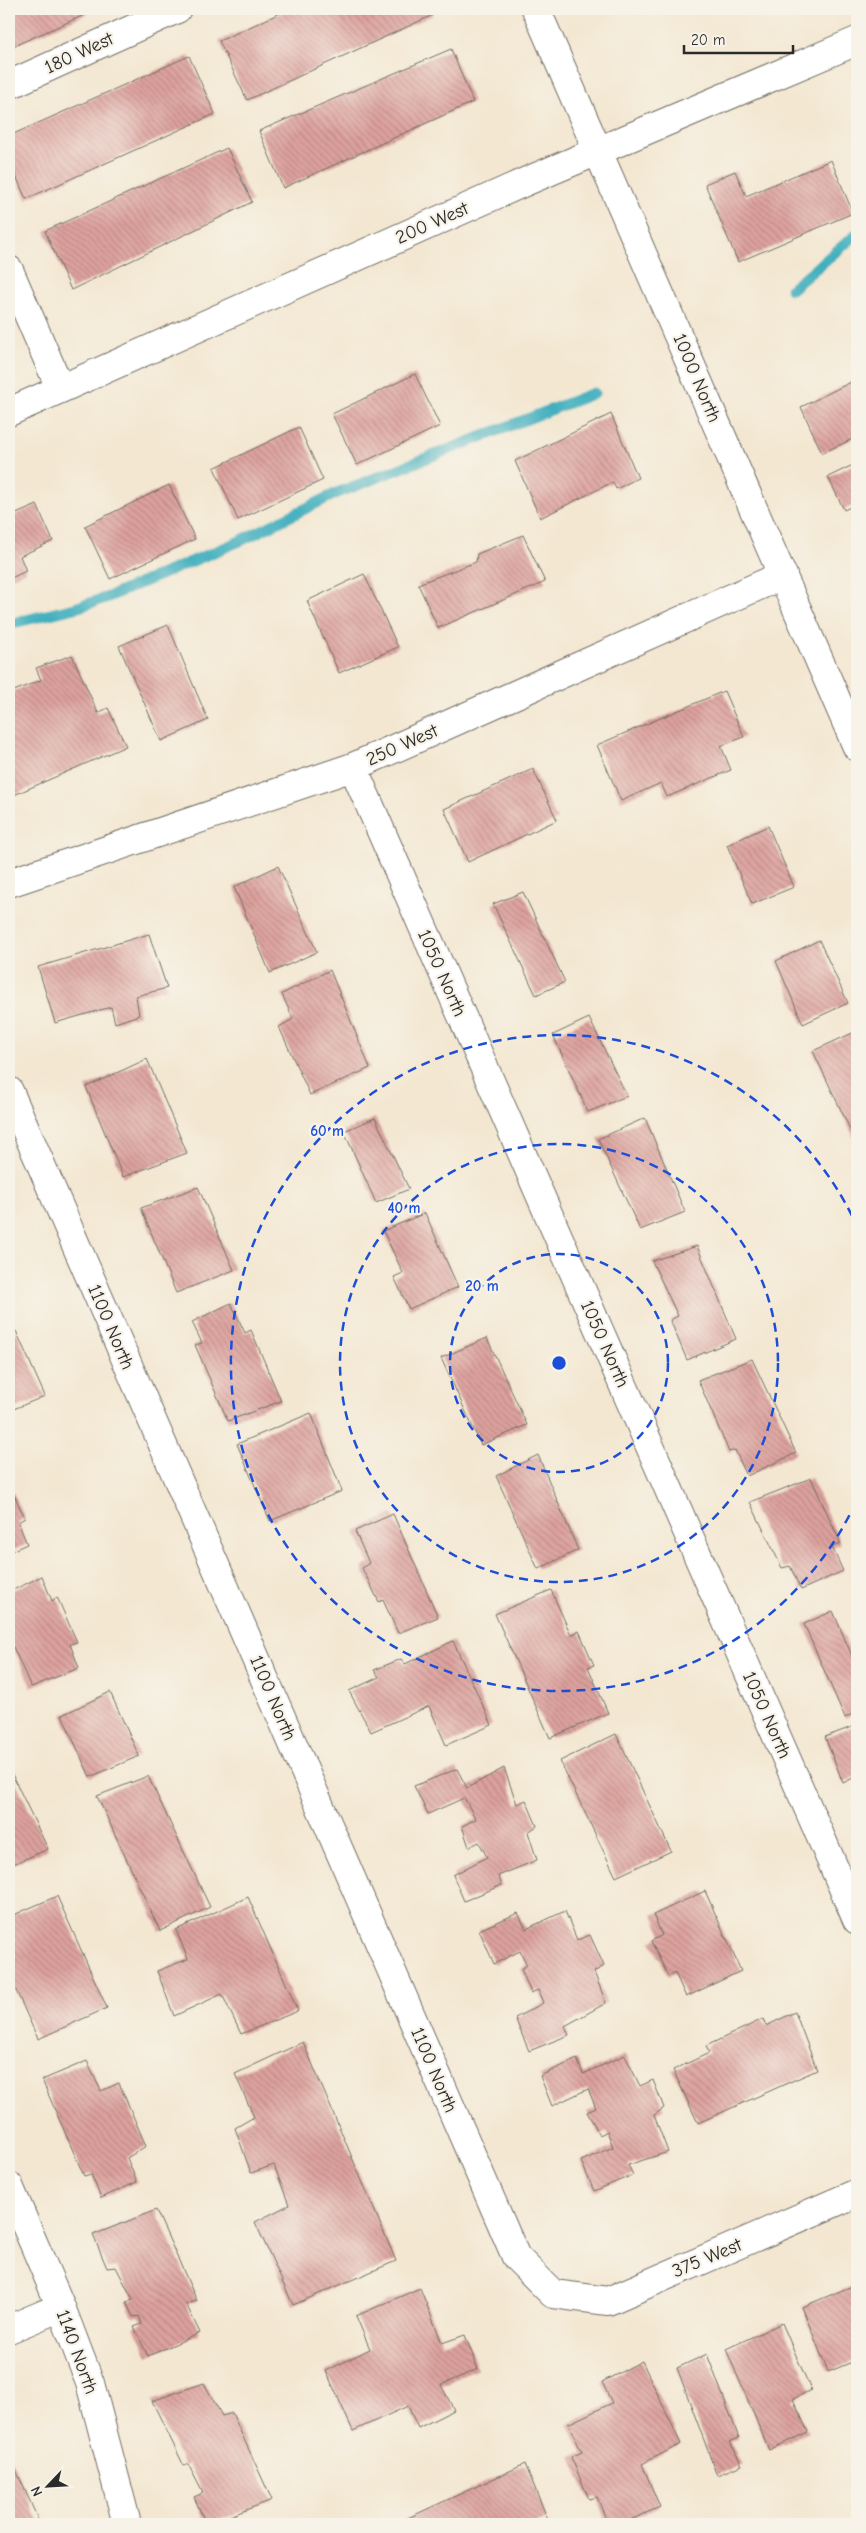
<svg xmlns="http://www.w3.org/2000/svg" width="866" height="2533" font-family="'Comic Neue',sans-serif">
<defs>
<pattern id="building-back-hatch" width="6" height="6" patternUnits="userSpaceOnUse" patternTransform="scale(1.25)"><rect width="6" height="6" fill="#dea29e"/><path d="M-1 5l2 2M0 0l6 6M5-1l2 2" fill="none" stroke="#b48481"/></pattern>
</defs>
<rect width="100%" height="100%" fill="#f7f3e8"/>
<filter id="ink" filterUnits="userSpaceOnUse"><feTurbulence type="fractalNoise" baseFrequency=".02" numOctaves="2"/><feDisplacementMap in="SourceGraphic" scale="10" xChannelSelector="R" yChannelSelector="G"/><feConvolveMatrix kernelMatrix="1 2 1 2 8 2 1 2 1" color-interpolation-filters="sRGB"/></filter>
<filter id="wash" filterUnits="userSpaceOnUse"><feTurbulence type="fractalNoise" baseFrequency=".0096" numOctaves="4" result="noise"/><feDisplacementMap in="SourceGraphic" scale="20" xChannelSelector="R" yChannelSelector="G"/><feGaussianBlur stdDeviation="1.12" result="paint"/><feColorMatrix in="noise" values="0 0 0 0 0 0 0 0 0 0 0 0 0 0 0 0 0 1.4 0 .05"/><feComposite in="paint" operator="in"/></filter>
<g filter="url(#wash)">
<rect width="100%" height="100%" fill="#f3e7d1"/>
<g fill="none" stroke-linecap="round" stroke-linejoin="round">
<g stroke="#41afbe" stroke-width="11">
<path d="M791 289 857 234"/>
<path d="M9 624 75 608 108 597 240 541 337 493 594 393"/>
</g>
</g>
<g id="blocks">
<g fill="url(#building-back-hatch)">
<path d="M9 9H98L9 48Z"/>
<path d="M289 9H431L433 15 247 100 219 41Z"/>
<path d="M451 49 473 102 283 188 259 131Z"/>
<path d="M189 56 215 114 26 199 9 160V136Z"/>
<path d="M227 148 252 202 71 290 45 231Z"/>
<path d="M831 160 853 213 738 262 705 184 735 171 746 196Z"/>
<path d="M415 374 440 426 357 465 332 414Z"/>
<path d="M857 379V437L822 453 801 407Z"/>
<path d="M611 414 638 478 616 489 613 482 540 518 515 461Z"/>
<path d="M299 427 323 480 238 520 214 468Z"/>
<path d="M857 463V504L844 510 828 477Z"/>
<path d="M169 485 195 539 110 579 85 526Z"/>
<path d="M37 505 53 541 20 556 26 571 9 579V517Z"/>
<path d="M523 535 545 582 438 628 418 584 476 562 477 554Z"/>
<path d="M364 574 398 647 339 673 307 601Z"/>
<path d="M168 625 208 720 161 741 119 646Z"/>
<path d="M72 655 98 713 108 708 126 746 14 795 9 784V693L41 680 36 668Z"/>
<path d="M724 691 744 737 721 746 731 770 667 797 661 783 621 801 597 745Z"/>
<path d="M533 769 557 820 468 862 444 809Z"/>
<path d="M768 826 794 887 752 904 727 845Z"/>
<path d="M278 866 317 952 270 973 234 887Z"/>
<path d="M523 892 565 982 536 995 493 904Z"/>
<path d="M149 934 167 988 136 996 139 1015 115 1023 111 1007 55 1023 38 967Z"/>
<path d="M819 940 848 1003 803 1024 776 961Z"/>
<path d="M330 970 370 1068 310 1095 279 1027 293 1019 282 994Z"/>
<path d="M589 1018 627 1096 588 1112 553 1035Z"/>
<path d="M857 1031V1142H856L813 1051Z"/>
<path d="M147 1059 187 1153 123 1177 86 1087Z"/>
<path d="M375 1118 409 1189 376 1203 344 1131Z"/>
<path d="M645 1118 685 1212 640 1230 598 1139Z"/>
<path d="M198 1187 234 1270 176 1293 141 1208Z"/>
<path d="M425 1213 458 1287 409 1309 394 1277 403 1273 383 1231Z"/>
<path d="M697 1246 736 1339 687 1360 670 1320 678 1316 652 1261Z"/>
<path d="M231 1303 245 1333 251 1330 281 1401 228 1421 195 1345 202 1343 192 1322Z"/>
<path d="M16 1331 45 1396 9 1411V1334Z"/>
<path d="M487 1338 527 1425 481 1445 441 1358Z"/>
<path d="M752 1359 796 1453 747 1476 735 1450 729 1452 698 1380Z"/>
<path d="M311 1413 342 1491 270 1521 237 1444Z"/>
<path d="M538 1455 578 1550 538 1569 496 1476Z"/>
<path d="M811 1478 841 1544 832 1547 843 1571 801 1590 790 1566 782 1568 750 1502Z"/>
<path d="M9 1484 25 1518 18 1522 27 1544 9 1552Z"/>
<path d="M393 1514 438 1617 398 1633 383 1600 379 1602 362 1568 369 1563 355 1531Z"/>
<path d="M42 1576 52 1601 57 1597 77 1642 70 1644 79 1668 31 1687 9 1638V1592Z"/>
<path d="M551 1590 571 1635 579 1631 594 1665 588 1667 608 1713 550 1738 495 1614Z"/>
<path d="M833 1611 857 1668V1712L845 1718 804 1624Z"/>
<path d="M453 1641 492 1725 446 1745 429 1706 371 1732 349 1691 379 1677 374 1670 401 1659 405 1664Z"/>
<path d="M110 1692 139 1756 90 1777 62 1715Z"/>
<path d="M857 1725V1776L843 1783 825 1737Z"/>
<path d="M616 1734 671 1851 616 1877 560 1761Z"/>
<path d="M9 1768 48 1849 9 1866Z"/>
<path d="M504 1768 517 1804 526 1800 537 1826 528 1832 537 1860 498 1876 502 1885 464 1901 453 1875 487 1857 479 1842 469 1847 462 1826 476 1819 464 1798 428 1814 414 1786 457 1769 467 1788Z"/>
<path d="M148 1776 210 1907 160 1931 97 1796Z"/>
<path d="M705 1891 741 1971 686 1997 675 1973 668 1976 651 1941 662 1935 653 1915Z"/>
<path d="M57 1896 107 2008 38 2039 9 1975V1917Z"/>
<path d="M248 1897 298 2011 241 2034 222 1994 174 2016 157 1971 188 1959 176 1930Z"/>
<path d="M565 1911 577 1940 590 1935 604 1966 594 1972 606 2003 565 2026 569 2035 529 2051 515 2018 543 2003 538 1990 531 1993 521 1969 527 1965 520 1951 494 1964 479 1930 518 1913 526 1929Z"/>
<path d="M795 2012 817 2070 698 2123 673 2070 709 2053 706 2046 763 2019 766 2026Z"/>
<path d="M303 2042 396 2261 293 2305 255 2222 289 2205 274 2165 251 2173 235 2128 254 2117 235 2074Z"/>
<path d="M625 2055 640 2086 653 2080 664 2108 654 2115 668 2152 628 2165 633 2175 594 2191 581 2161 613 2147 607 2131 600 2135 587 2112 596 2108 588 2089 552 2106 540 2076 577 2059 583 2074Z"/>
<path d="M87 2061 101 2091 119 2083 146 2146 127 2158 137 2182 101 2198 91 2174 84 2176 42 2080Z"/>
<path d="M156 2210 197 2301 186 2304 200 2333 148 2356 134 2327 142 2324 139 2316 133 2317 126 2302 133 2300 116 2267 107 2268 93 2235Z"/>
<path d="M857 2284V2360L828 2372 802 2307Z"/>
<path d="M420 2288 442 2343 465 2335 478 2369 441 2385 454 2410 418 2428 408 2406 353 2431 326 2371 370 2349 356 2316Z"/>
<path d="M782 2323 811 2390 793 2399 808 2432 769 2450 726 2349Z"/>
<path d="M707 2354 739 2438 730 2442 742 2465 717 2475 677 2368Z"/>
<path d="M642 2361 681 2444 642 2464 660 2507 621 2524H608L597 2497 589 2499 571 2457 582 2452 568 2424 612 2403 602 2382Z"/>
<path d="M204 2383 222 2416 232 2413 272 2500 209 2524H206L194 2497 203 2493 188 2464 184 2466 152 2401Z"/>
<path d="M9 2454 40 2524H9Z"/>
<path d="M525 2464 548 2520 537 2524H395Z"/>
</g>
</g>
</g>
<g filter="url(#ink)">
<use href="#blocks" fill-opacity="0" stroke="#716d65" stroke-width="1"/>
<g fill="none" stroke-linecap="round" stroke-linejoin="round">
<defs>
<g id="minor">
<path d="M536 9 857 747"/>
<path d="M9 85 177 9"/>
<path d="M9 270 60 388"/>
<path d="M9 412 527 181 857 41"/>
<path d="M353 767 857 1920"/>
<path d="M9 883 353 767 783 575"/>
<path d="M9 1091 516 2257 553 2294 608 2301 857 2193"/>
<path d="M9 2186 61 2307 90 2383 127 2524"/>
<path d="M9 2329 61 2307"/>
</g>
</defs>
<use href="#minor" stroke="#716d65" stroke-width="30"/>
<use href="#minor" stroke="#fff" stroke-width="28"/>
</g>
</g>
<g fill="none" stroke="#1d4ed8" stroke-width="2.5" stroke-dasharray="9 6">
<circle cx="559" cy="1363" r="109"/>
<circle cx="559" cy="1363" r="219"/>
<path d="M856 1502A328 328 0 1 1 856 1224"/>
</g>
<g text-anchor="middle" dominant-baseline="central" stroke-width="4.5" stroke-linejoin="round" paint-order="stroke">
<g font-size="19" fill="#2b2b2b" stroke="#f7f3e8">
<text transform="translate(79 53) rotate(-25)">180 West</text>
<text transform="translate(432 223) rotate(-24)">200 West</text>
<text transform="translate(697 378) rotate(67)">1000 North</text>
<text transform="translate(402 745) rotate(-24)">250 West</text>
<text transform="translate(442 973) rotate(66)">1050 North</text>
<text transform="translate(111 1327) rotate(67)">1100 North</text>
<text transform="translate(605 1344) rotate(66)">1050 North</text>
<text transform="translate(273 1698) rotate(67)">1100 North</text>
<text transform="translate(767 1715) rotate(66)">1050 North</text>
<text transform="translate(434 2070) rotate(67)">1100 North</text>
<text transform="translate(707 2258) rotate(-23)">375 West</text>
<text transform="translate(77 2352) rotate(70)">1140 North</text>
</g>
</g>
<circle cx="559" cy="1363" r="8" fill="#1d4ed8" stroke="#f7f3e8" stroke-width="2.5"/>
<g font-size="15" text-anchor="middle" font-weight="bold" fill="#1d4ed8" stroke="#f7f3e8" stroke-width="4.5" stroke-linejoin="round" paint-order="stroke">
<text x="327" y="1136">60 m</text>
<text x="404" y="1213">40 m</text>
<text x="482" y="1291">20 m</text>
</g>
<rect width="866" height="2533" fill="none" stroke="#f7f3e8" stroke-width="30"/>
<g transform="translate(48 2486) rotate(245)" stroke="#f7f3e8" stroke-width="4" paint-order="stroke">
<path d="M0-4L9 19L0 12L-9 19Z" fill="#2b2b2b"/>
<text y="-8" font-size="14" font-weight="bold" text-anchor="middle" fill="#2b2b2b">N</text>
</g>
<path d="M684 45v8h109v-8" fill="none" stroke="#2b2b2b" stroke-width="2.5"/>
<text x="691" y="45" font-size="15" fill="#2b2b2b" stroke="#f7f3e8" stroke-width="4" paint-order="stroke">20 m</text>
</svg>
